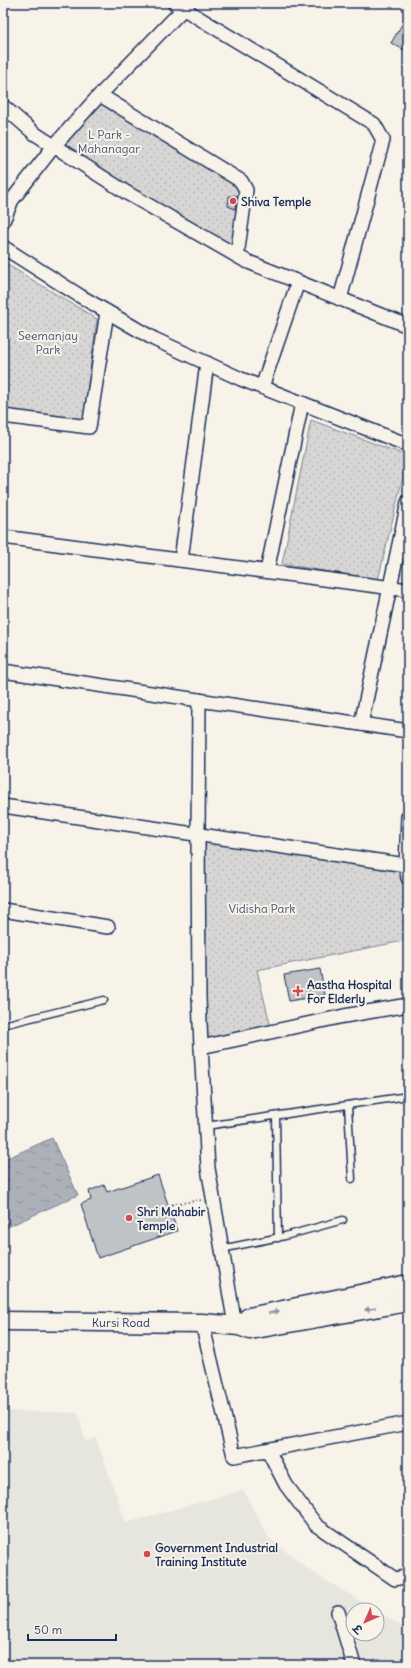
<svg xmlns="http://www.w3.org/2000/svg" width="411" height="1668" font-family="Delius,'Playpen Sans Deva',sans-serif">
<defs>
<pattern id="green-dots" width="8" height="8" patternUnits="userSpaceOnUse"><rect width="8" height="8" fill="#d7d6d4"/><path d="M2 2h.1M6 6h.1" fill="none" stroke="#b8b8b8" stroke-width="1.8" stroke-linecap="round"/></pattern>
<pattern id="water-ripples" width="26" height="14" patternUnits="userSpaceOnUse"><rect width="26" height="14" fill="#acb0b9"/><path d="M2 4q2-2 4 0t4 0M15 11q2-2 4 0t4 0" fill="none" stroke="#8b909a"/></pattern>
</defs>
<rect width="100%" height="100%" fill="#f7f3e8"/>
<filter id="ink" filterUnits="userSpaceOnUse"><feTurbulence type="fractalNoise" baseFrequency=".025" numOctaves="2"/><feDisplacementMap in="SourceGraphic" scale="8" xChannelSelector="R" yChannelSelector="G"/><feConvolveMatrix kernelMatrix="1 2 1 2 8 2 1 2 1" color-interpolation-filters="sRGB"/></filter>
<g filter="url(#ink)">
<path fill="#e6e5de" d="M3 1411 78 1413 85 1441 96 1438 126 1523 243 1490 268 1537 312 1572 375 1610H353V1634H377V1611L408 1630V1665H3Z"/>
<g fill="url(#green-dots)" stroke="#798299">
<path d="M102 103 240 187 234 249 63 147Z"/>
<path d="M3 262 97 319 83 421 3 410Z"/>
<path d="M311 420 408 456 378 580 282 564Z"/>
<path d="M201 838 404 868 408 902V940L257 970 271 1028 205 1042Z"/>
</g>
<path fill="url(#water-ripples)" stroke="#727c95" d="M52 1138 78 1195 3 1229V1160Z"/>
<g fill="#c0c3c5" stroke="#1b2f5e">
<path d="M408 14V52L391 43Z"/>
<path d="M229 196H237L235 209 228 206Z"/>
<path d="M320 969 325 995 289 1001 284 975Z"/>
<path d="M158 1175 177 1231 98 1258 81 1204 91 1200 89 1191 104 1185 107 1192Z"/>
</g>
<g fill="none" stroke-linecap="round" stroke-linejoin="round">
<defs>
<g id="lane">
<path d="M3 1025 104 1000"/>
<path d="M348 1105 352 1179"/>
<path d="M276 1116 278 1238"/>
<path d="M206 1126 408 1096"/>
<path d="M221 1249 285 1236 343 1220"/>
</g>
<g id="street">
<path d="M174 3 374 124 383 140 340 299"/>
<path d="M100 95 241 181 246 190 237 256"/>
<path d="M3 106 34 133 127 193 246 261 408 326"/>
<path d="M3 221 12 200 54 146 95 100 188 4"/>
<path d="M3 247 80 296 154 339 241 379 408 445"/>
<path d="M262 387 298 282"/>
<path d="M3 416 89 427 107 312"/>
<path d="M3 537 408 590"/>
<path d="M181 560 207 363"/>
<path d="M267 571 302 403"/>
<path d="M3 671 408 731"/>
<path d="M199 700 198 835 199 997 201 1047 208 1168 235 1325"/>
<path d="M361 724 408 502"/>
<path d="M3 806 406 865"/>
<path d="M408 817 406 865 408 878"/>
<path d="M3 910 108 927"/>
<path d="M201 1047 344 1016 408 1005"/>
<path d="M202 1323 234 1456 408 1423"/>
<path d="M268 1450 286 1485 316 1525 395 1579 408 1576"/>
<path d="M338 1612 354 1665"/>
</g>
<g id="secondary">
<path d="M3 1321 202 1323 239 1326 250 1330 408 1302"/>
<path d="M239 1326 249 1317 254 1316 408 1284"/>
</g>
</defs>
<use href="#lane" stroke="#1b2f5e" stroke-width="9"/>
<use href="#street" stroke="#1b2f5e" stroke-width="16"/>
<use href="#secondary" stroke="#1b2f5e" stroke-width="21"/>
<path stroke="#1b2f5e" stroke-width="2" stroke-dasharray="1 3" stroke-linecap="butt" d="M168 1205 201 1200"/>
<use href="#lane" stroke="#f7f3e8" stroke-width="6"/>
<use href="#street" stroke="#f7f3e8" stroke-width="13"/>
<use href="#secondary" stroke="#f7f3e8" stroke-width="18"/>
</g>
<defs><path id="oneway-solid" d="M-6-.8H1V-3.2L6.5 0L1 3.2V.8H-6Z"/></defs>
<g fill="#8991a3">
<use href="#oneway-solid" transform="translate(370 1309) rotate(170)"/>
<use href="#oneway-solid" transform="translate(274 1312) rotate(-11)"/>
</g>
</g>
<g fill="#d1495b" stroke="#f7f3e8" stroke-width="1.5">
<circle cx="233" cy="201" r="4"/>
<path d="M296 985h4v4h4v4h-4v4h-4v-4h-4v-4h4z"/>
<circle cx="129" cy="1218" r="4"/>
<circle cx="147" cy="1554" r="4"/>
</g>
<g text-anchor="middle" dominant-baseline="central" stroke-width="4" stroke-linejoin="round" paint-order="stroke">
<g font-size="12" fill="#415076" stroke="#f7f3e8">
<text x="109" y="134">L Park -<tspan x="109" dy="14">Mahanagar</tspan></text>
<text x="48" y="335">Seemanjay<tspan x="48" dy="14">Park</tspan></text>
<text x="262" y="908">Vidisha Park</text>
</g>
<g font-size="12" font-weight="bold" fill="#1b2f5e" stroke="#f7f3e8" text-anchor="start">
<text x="241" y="201">Shiva Temple</text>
<text x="307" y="984">Aastha Hospital<tspan x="307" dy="14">For Elderly</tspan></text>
<text x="137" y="1211">Shri Mahabir<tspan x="137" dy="14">Temple</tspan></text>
<text x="155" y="1547">Government Industrial<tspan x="155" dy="14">Training Institute</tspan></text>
</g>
<g font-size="12" fill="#1b2f5e" stroke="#f7f3e8">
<text x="121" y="1322">Kursi Road</text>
</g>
</g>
<rect width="411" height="1668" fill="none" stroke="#f7f3e8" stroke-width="16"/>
<rect x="8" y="8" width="395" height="1652" fill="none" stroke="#1b2f5e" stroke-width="1.5" filter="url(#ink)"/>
<g transform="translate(365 1622) rotate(225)"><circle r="19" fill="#f7f3e8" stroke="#9fa5b1"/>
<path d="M0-3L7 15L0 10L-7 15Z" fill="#d1495b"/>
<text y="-6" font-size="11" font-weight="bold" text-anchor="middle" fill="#1b2f5e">उ</text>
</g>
<path d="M28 1634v6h88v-6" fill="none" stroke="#1b2f5e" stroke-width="2"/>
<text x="34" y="1634" font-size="12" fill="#1b2f5e" stroke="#f7f3e8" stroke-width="3" paint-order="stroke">50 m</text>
</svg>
